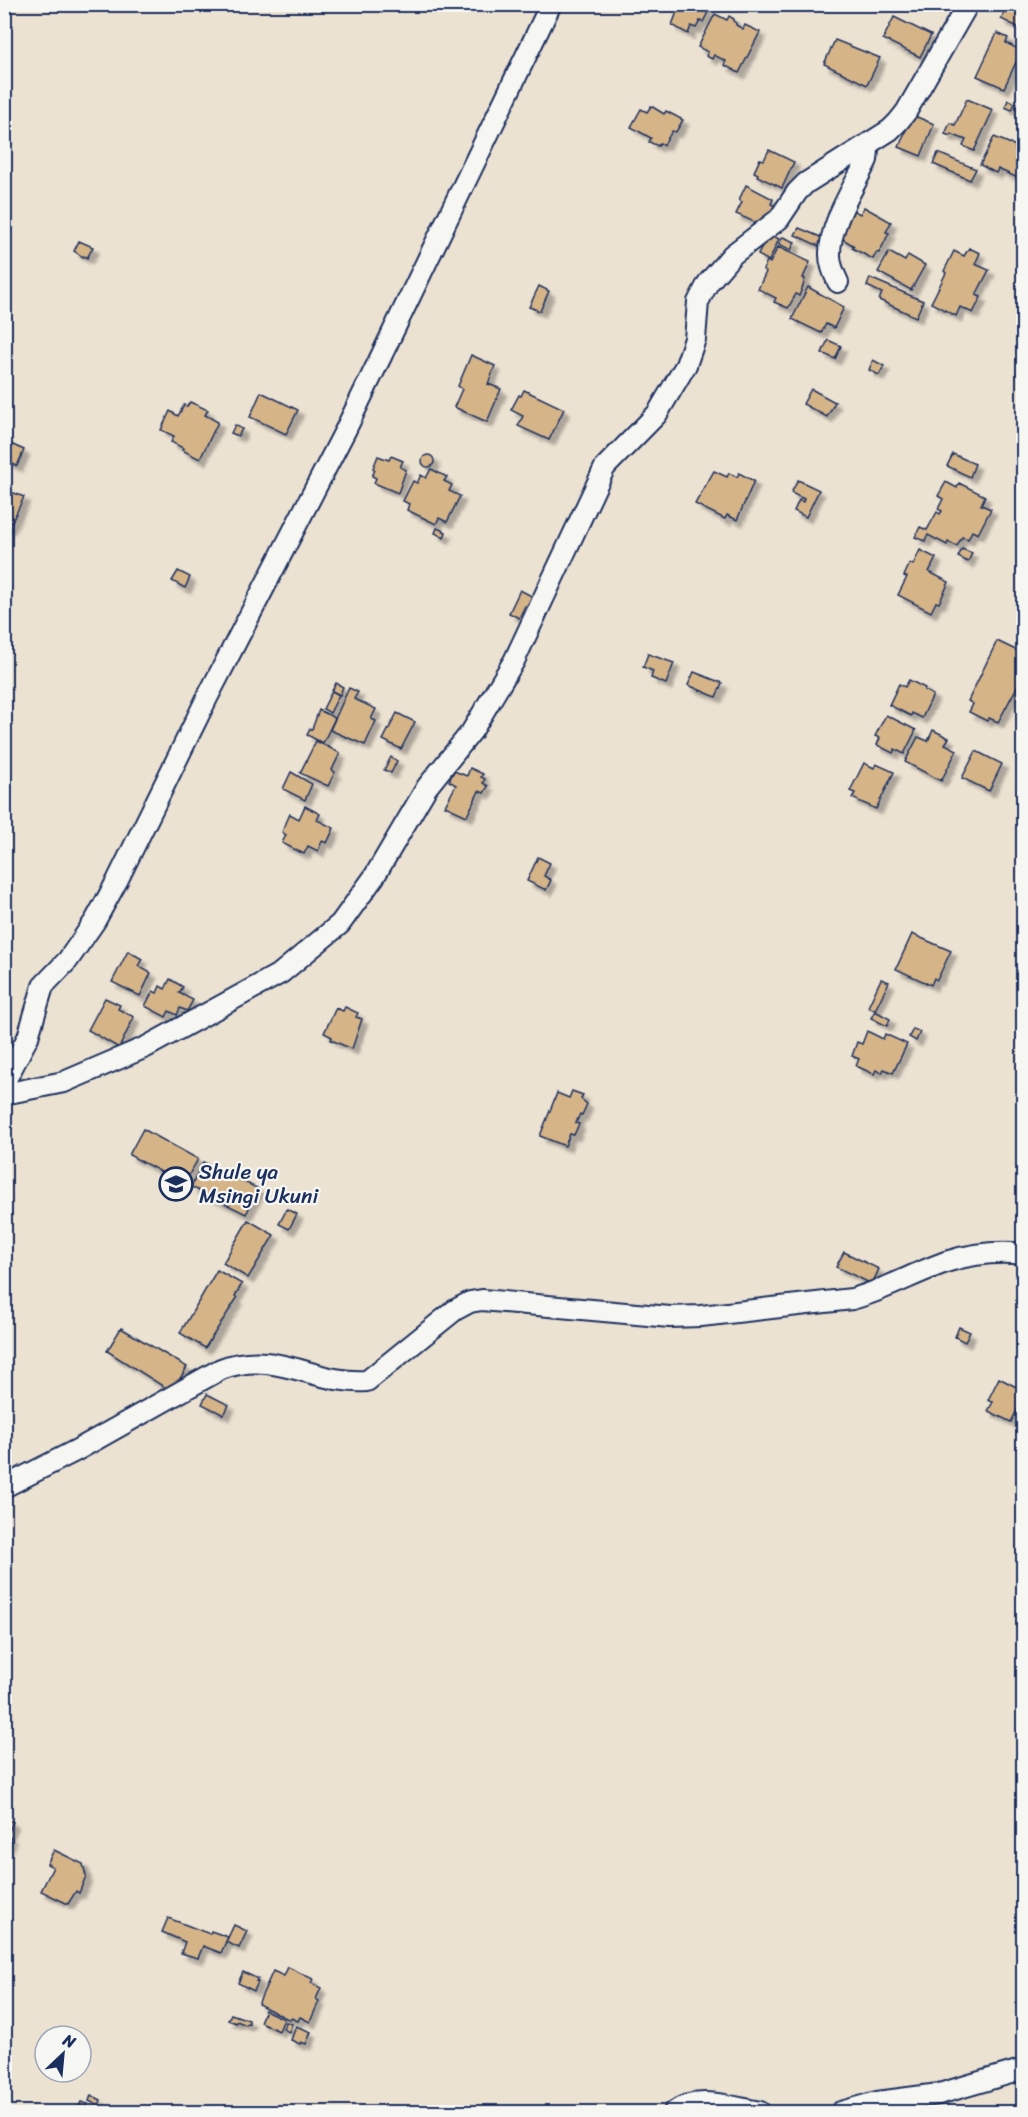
<svg xmlns="http://www.w3.org/2000/svg" width="1028" height="2117" font-family="Sriracha,sans-serif">
<defs>
<filter id="shadow"><feDropShadow dx="5.5" dy="5.5" stdDeviation="1.5" flood-color="#0004"/></filter>
</defs>
<rect width="100%" height="100%" fill="#ece2d2"/>
<filter id="ink" filterUnits="userSpaceOnUse"><feTurbulence type="fractalNoise" baseFrequency=".0167" numOctaves="2"/><feDisplacementMap in="SourceGraphic" scale="12" xChannelSelector="R" yChannelSelector="G"/><feConvolveMatrix kernelMatrix="1 2 1 2 8 2 1 2 1" color-interpolation-filters="sRGB"/></filter>
<g filter="url(#ink)">
<g fill="#d5b488" stroke="#1b2f5e" stroke-width="1.5" filter="url(#shadow)">
<path d="M680 4H708L705 11 708 12 703 22 700 21 696 28 691 26 688 34 672 25Z"/>
<path d="M1006 8 1024 16V30L1001 19Z"/>
<path d="M715 14 727 20 729 16 734 19 733 21 736 23V25L743 29 745 25 760 32 739 73 724 65 726 61 714 55 712 59 706 56 708 52 698 47Z"/>
<path d="M894 17 931 35 920 57 883 39Z"/>
<path d="M997 33 1008 38 1006 43 1024 52 1022 60 1018 58 1004 88 977 76Z"/>
<path d="M835 40 880 58 867 85 824 64Z"/>
<path d="M967 99 993 110 974 151 963 146 966 140 951 134 950 136 945 134 950 123 955 125Z"/>
<path d="M1008 100 1015 103 1012 110 1005 107Z"/>
<path d="M651 106 664 114 666 111 683 120 676 132 672 131 664 145 660 143 658 146 649 142 651 138 631 127 641 109 647 112Z"/>
<path d="M912 115 934 124 921 156 899 147Z"/>
<path d="M994 137 1016 146 1015 149 1024 153V166L1018 178 998 169 996 173 980 165Z"/>
<path d="M769 150 794 162 782 188 757 176 758 174 754 172 760 159 764 160Z"/>
<path d="M938 153 976 169 970 180 933 164Z"/>
<path d="M746 185 773 199 771 204 775 206 766 227 736 214 742 202 739 200Z"/>
<path d="M864 207 891 222 886 232 889 233 879 253 877 252 873 259 852 248 854 246 838 236 851 209 860 214Z"/>
<path d="M799 228 825 239 821 247 795 235Z"/>
<path d="M768 233 779 239 769 261 758 255Z"/>
<path d="M783 237 795 242 791 250 779 244Z"/>
<path d="M79 241 93 247 87 258 84 256 83 257 74 251Z"/>
<path d="M778 247 810 262 803 278 805 279 803 286 799 296 796 294 788 308 774 302 776 298 758 289 766 272 763 270 767 261 770 263Z"/>
<path d="M969 248 980 253 975 264 989 270 976 295 981 297 973 313 960 307 956 316 931 303 946 273 944 271 954 251 964 256Z"/>
<path d="M889 252 905 261 908 255 925 265 911 290 878 272Z"/>
<path d="M870 278 923 301 916 317 879 300 882 293 867 286Z"/>
<path d="M539 286 549 291 540 311 529 307Z"/>
<path d="M808 287 844 307 834 328 826 324 821 333 792 319Z"/>
<path d="M828 340 841 346 835 359 822 353Z"/>
<path d="M471 355 495 366 488 384 501 389 487 422 454 407 462 389 458 386Z"/>
<path d="M873 360 884 366 879 375 869 370Z"/>
<path d="M811 389 835 402 827 417 803 404Z"/>
<path d="M524 390 564 409 549 440 518 426 523 416 511 410 519 395 521 396Z"/>
<path d="M261 392 298 410 286 434 250 417Z"/>
<path d="M190 402 208 410 205 415 218 422 200 459 182 450 183 448 171 442 174 436 161 430 170 411 178 416 184 405 187 406Z"/>
<path d="M235 425 242 429 238 436 231 433Z"/>
<path d="M4 441 24 450 17 466 4 460Z"/>
<path d="M953 454 975 464 970 477 947 466Z"/>
<circle cx="428" cy="461" r="6"/>
<path d="M378 456 389 460 391 456 403 461 400 467 406 470 398 493 374 483 376 478 372 476 375 470 373 468Z"/>
<path d="M431 469 447 477 444 481 452 485 449 491 460 496 447 522 439 518 436 524 407 510 409 504 403 501 413 481 417 483 421 475 426 478Z"/>
<path d="M714 471 727 477 729 473 737 477 739 473 754 481 737 520 727 515 725 519 695 504Z"/>
<path d="M798 480 819 490 806 517 794 511 799 500 803 502 804 499 791 493Z"/>
<path d="M946 482 957 488 959 483 985 496 981 505 991 509 978 534 972 531 968 539 962 537 957 546 948 542 947 545 928 535 925 541 915 537 920 527 927 530 937 512 940 514 942 511 938 509 943 499 938 496Z"/>
<path d="M11 492 24 497 9 528 4 526V496L9 498Z"/>
<path d="M437 528 446 532 444 538 435 533Z"/>
<path d="M962 549 972 553 968 562 958 557Z"/>
<path d="M920 550 936 558 929 572 949 582 939 603 936 602 931 612 898 595 907 577 904 576 910 563 913 565Z"/>
<path d="M178 571 190 577 185 588 172 581Z"/>
<path d="M520 590 539 600 534 610 525 606 519 618 509 613Z"/>
<path d="M997 641 1024 654V674L998 722 989 718 987 721 969 712 973 704 968 701Z"/>
<path d="M648 654 674 663 666 684 651 678 653 671 643 667Z"/>
<path d="M694 672 722 683 716 697 688 685Z"/>
<path d="M909 680 925 688 924 690 933 695 922 718 912 713 911 716 889 705 899 684 905 687Z"/>
<path d="M336 683 343 687 340 695 332 691Z"/>
<path d="M349 688 358 692 354 699 376 709 371 719 376 721 365 745 330 730Z"/>
<path d="M332 691 339 695 330 713 323 709Z"/>
<path d="M319 710 335 718 323 743 307 735 310 729H312Z"/>
<path d="M397 713 415 722 401 749 383 740Z"/>
<path d="M886 715 916 730 904 754 895 749 893 753 877 745 880 738 875 736Z"/>
<path d="M933 730 949 738 945 744 957 750 941 781 905 762 918 737 928 741Z"/>
<path d="M316 741 340 753 332 770 335 772 328 786 300 773Z"/>
<path d="M976 751 1002 764 989 791 962 778Z"/>
<path d="M391 757 397 761 391 773 384 770Z"/>
<path d="M864 763 874 768 876 764 894 772 876 809 852 798 855 793 850 791Z"/>
<path d="M470 768 483 774 481 777 485 779 483 783 488 786 484 793 479 791 467 816 445 806 456 785 449 781 454 771 467 776Z"/>
<path d="M291 772 312 784 305 800 283 789Z"/>
<path d="M305 806 320 814 317 820 334 828 327 843 322 841 318 851 308 846 304 854 282 843 286 835 282 832 290 814 299 819Z"/>
<path d="M538 857 550 863 544 876 551 880 546 890 527 881Z"/>
<path d="M912 934 951 951 937 980 934 978 931 985 896 969Z"/>
<path d="M128 951 142 959 138 966 151 973 140 996 112 982Z"/>
<path d="M170 979 183 987 179 993 193 1000 187 1011 180 1008 177 1015 169 1011 166 1017 145 1006 153 991 157 993 160 986 165 989Z"/>
<path d="M881 979 889 982 875 1010 868 1007Z"/>
<path d="M105 998 120 1005 118 1009 134 1017 119 1048 88 1030Z"/>
<path d="M345 1007 358 1013 356 1017 362 1019 352 1049 331 1040 332 1037 324 1033 336 1008 343 1011Z"/>
<path d="M875 1011 890 1019 887 1026 871 1018Z"/>
<path d="M913 1029 920 1032 916 1041 909 1037Z"/>
<path d="M867 1031 883 1039 885 1034 907 1044 893 1073 884 1069 882 1073 876 1070 874 1074 856 1066 859 1059 852 1056 857 1042 862 1044Z"/>
<path d="M572 1091 583 1095 581 1099 587 1104 582 1115 580 1114 576 1123 579 1124 574 1135 570 1134 565 1146 540 1136 557 1093 569 1098Z"/>
<path d="M143 1129 198 1159 184 1184 129 1155Z"/>
<path d="M203 1162 259 1189 246 1214 191 1187Z"/>
<path d="M287 1209 297 1214 289 1229 279 1224Z"/>
<path d="M248 1220 274 1235 248 1278 223 1263Z"/>
<path d="M844 1252 879 1269 872 1284 836 1267Z"/>
<path d="M217 1270 242 1284 235 1296 237 1298 205 1348 180 1333Z"/>
<path d="M959 1327 970 1332 965 1342 955 1337Z"/>
<path d="M121 1328 187 1367 172 1392 107 1351Z"/>
<path d="M999 1378 1024 1391V1396L1011 1422 988 1411 993 1402 988 1400Z"/>
<path d="M207 1394 229 1405 224 1415 202 1404Z"/>
<path d="M4 1818 13 1822 7 1836 11 1838 5 1850Z"/>
<path d="M54 1850 83 1864 86 1876 79 1893 76 1891 68 1904 41 1891 53 1867 47 1864Z"/>
<path d="M168 1918 210 1934 211 1931 228 1937 221 1953 203 1946 198 1958 181 1953 185 1942 162 1932Z"/>
<path d="M234 1925 247 1931 239 1948 226 1942Z"/>
<path d="M288 1967 313 1979 311 1983 321 1988 316 1999 319 2001 310 2022 300 2017 298 2021 291 2018 290 2020 258 2004 273 1971 284 1976Z"/>
<path d="M243 1972 258 1979 256 1981 258 1982 254 1991 238 1983Z"/>
<path d="M265 2010 284 2019 279 2031 260 2022Z"/>
<path d="M231 2014 249 2020V2024L247 2023 246 2025 237 2021 236 2023 228 2020Z"/>
<path d="M286 2022 292 2024 289 2032 283 2029Z"/>
<path d="M296 2026 311 2032 306 2044 301 2042 300 2044 291 2040Z"/>
<path d="M91 2095 101 2100 99 2106 89 2101Z"/>
<path d="M81 2102 88 2104 84 2112 77 2111Z"/>
</g>
<g fill="none" stroke-linecap="round" stroke-linejoin="round">
<defs>
<g id="minor">
<path d="M838 282C834 274 830 265 830 255 829 225 854 187 867 160L868 150 866 146"/>
<path d="M4 1083 28 1037 43 986 68 960 95 921 117 881 208 696 346 429 551 4"/>
<path d="M4 1094 64 1082 146 1047 281 973 340 924 374 877 427 787 472 731 514 661 605 467 657 414 686 365 695 339 698 302 708 283 732 255 779 219 797 192 806 183 890 130 898 122 906 112 968 4"/>
<path d="M4 1487 77 1450 221 1369C277 1348 314 1385 367 1381L455 1310 470 1302 482 1300 670 1317 701 1316 852 1299C886 1290 916 1272 949 1261 972 1254 999 1251 1024 1254"/>
<path d="M674 2112C697 2094 734 2108 760 2112"/>
<path d="M841 2112 877 2102 939 2094 1024 2069"/>
</g>
</defs>
<use href="#minor" stroke="#1b2f5e" stroke-width="24"/>
<use href="#minor" stroke="#f6f6f2" stroke-width="20"/>
</g>
</g>
<defs>
<symbol id="school-ring" viewBox="-11 -11 22 22"><circle r="9.5" fill="#f6f6f2" stroke="#1b2f5e" stroke-width="1.5"/><path d="M0-5L7-2L0 1L-7-2ZM-4 1L0 2.5L4 1V4Q0 6-4 4Z" fill="#1b2f5e"/></symbol>
</defs>
<g fill-rule="evenodd">
<use href="#school-ring" x="157" y="1165" width="38" height="38"/>
</g>
<g text-anchor="middle" dominant-baseline="central" stroke-width="4.5" stroke-linejoin="round" paint-order="stroke">
<g font-size="21" fill="#1b2f5e" stroke="#f6f6f2" text-anchor="start">
<text x="199" y="1172">Shule ya<tspan x="199" dy="24">Msingi Ukuni</tspan></text>
</g>
</g>
<rect width="1028" height="2117" fill="none" stroke="#f6f6f2" stroke-width="24"/>
<rect x="12" y="12" width="1004" height="2093" fill="none" stroke="#1b2f5e" stroke-width="2" filter="url(#ink)"/>
<g transform="translate(63 2054) rotate(26)"><circle r="28" fill="#f6f6f2" stroke="#9ea6b7" stroke-width="1.5"/>
<path d="M0-4.5L10 22L0 15L-10 22Z" fill="#1b2f5e"/>
<text y="-9" font-size="16" font-weight="bold" text-anchor="middle" fill="#1b2f5e">N</text>
</g>
</svg>
